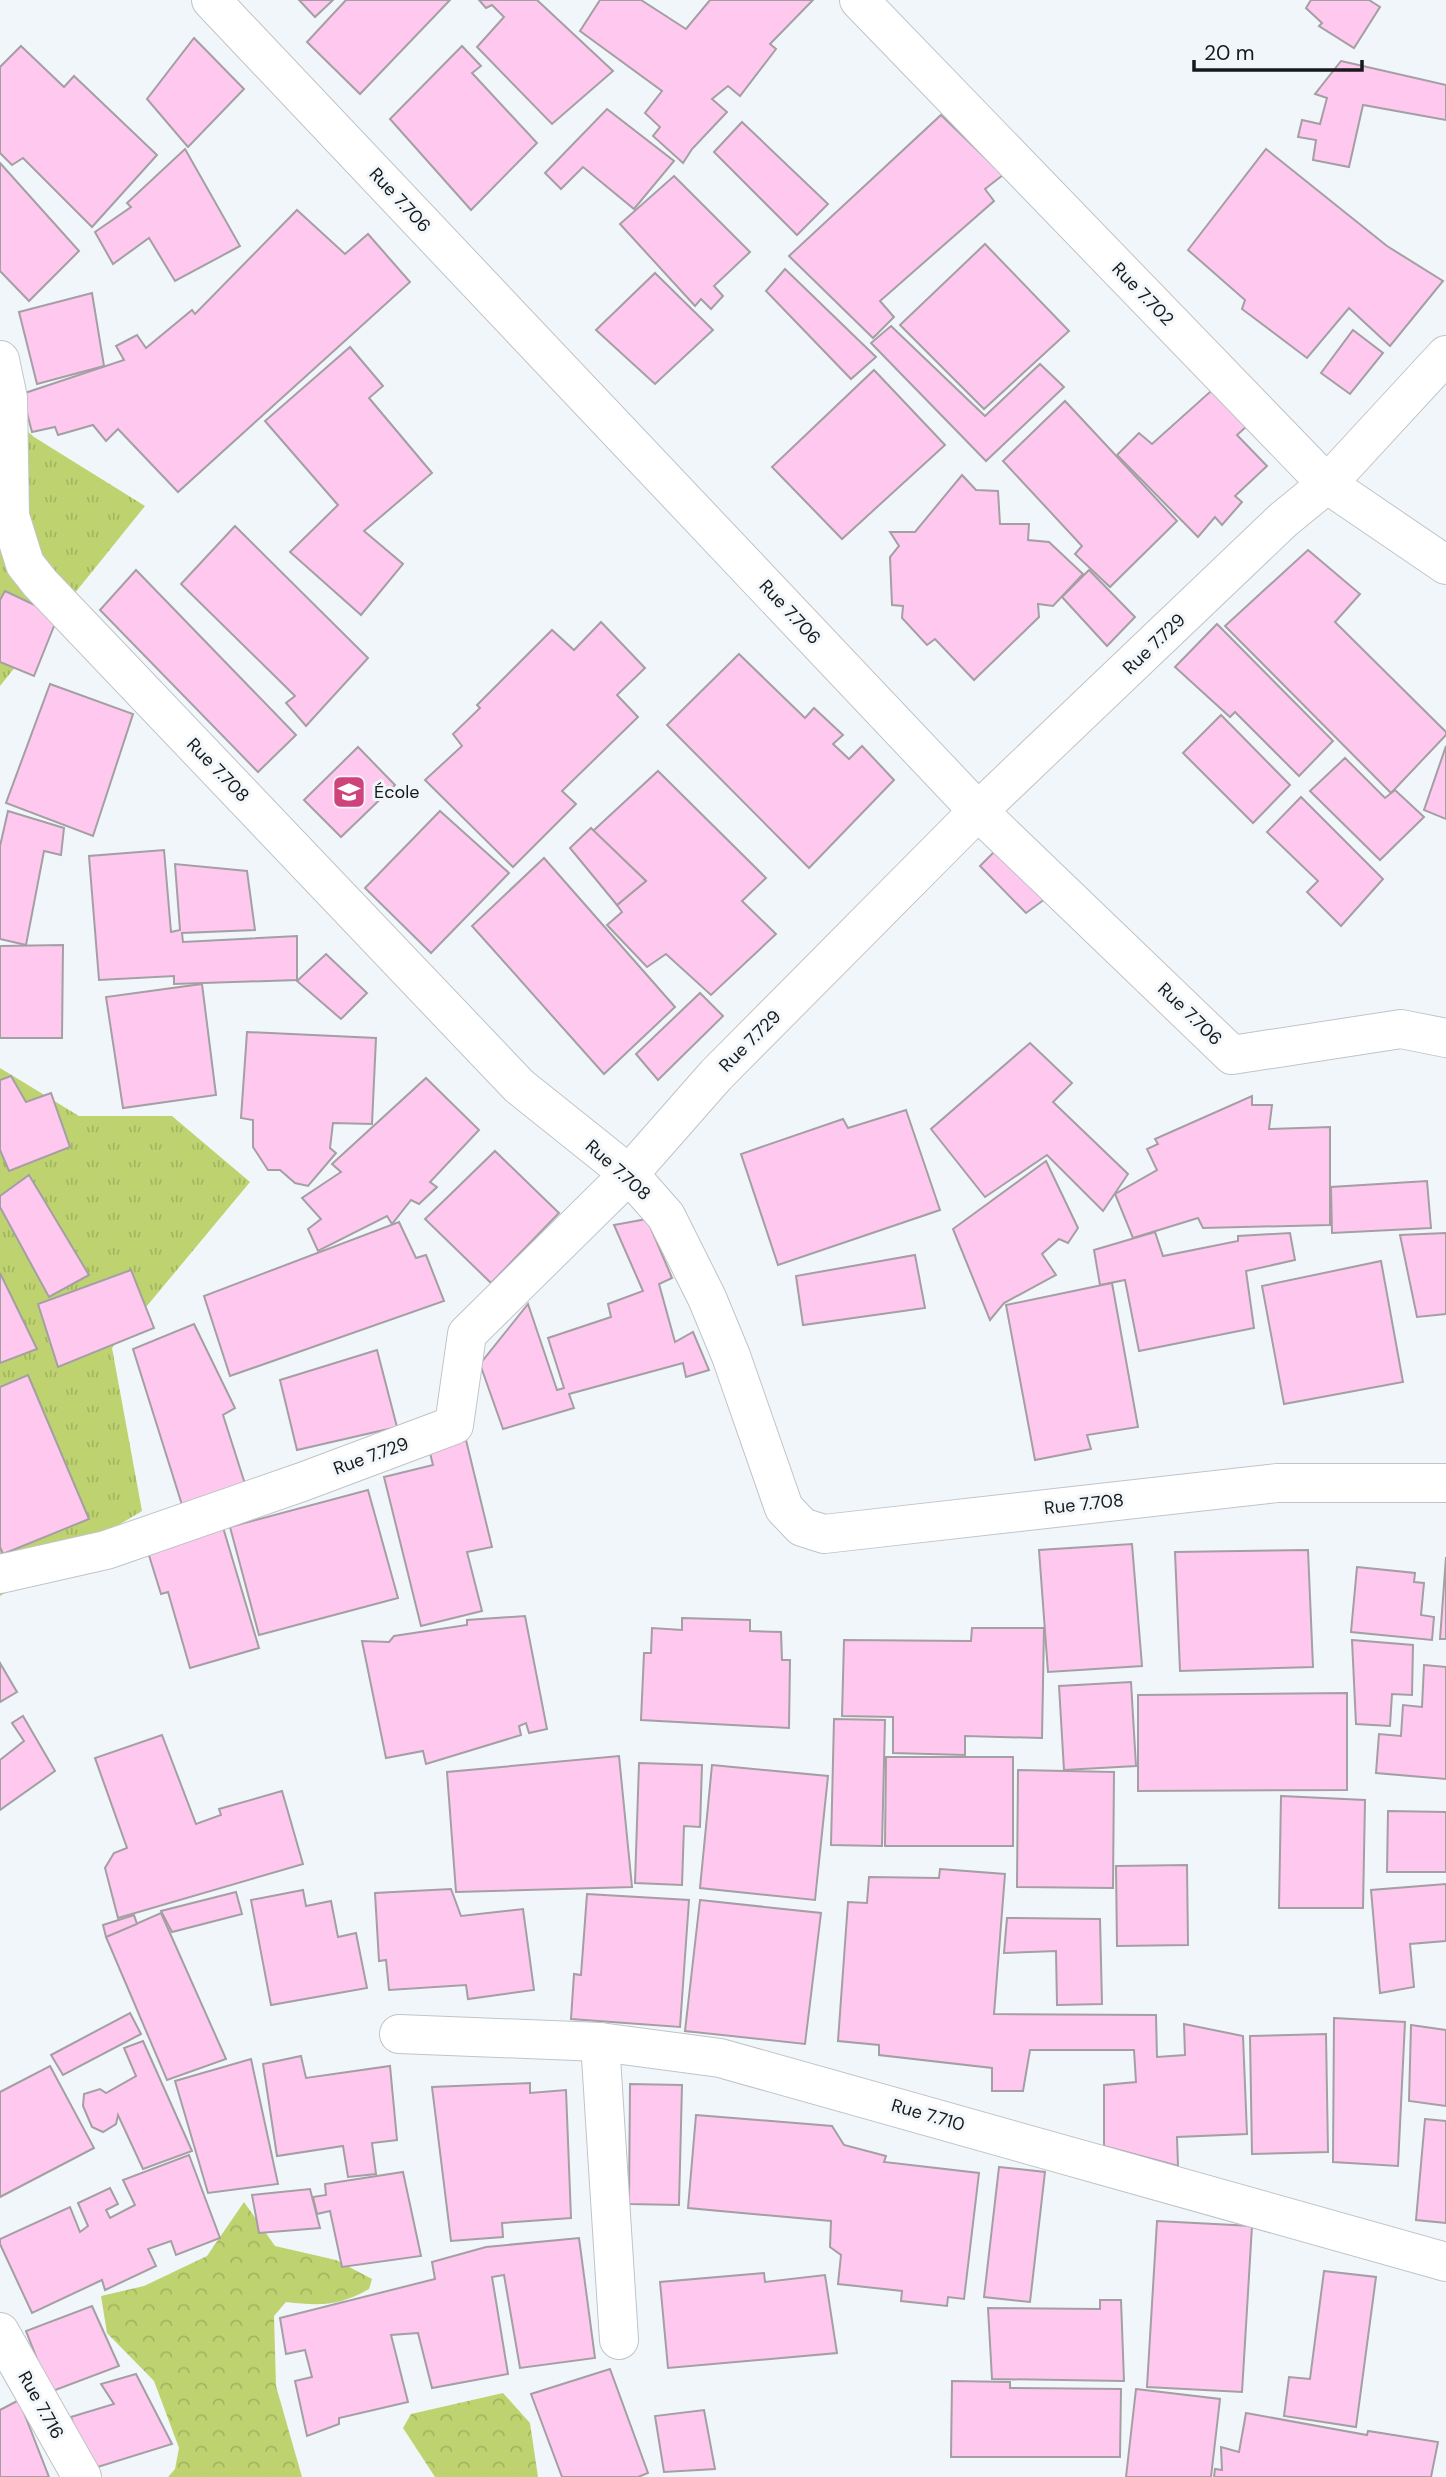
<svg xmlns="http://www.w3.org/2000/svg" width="1446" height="2477" font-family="'DM Sans',sans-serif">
<defs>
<pattern id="grass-tufts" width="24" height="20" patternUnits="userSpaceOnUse" patternTransform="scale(1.75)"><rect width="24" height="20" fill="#bed370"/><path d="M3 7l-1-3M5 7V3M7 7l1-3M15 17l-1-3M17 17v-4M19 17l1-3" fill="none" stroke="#a3b560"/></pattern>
<pattern id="forest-crowns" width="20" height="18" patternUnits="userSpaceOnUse" patternTransform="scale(1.75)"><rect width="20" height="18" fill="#bed370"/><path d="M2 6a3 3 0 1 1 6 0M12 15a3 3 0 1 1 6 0" fill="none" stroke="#a3b560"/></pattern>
</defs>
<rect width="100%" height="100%" fill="#f1f6fa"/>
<g fill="url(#grass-tufts)">
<path d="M0 407 34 437 145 506 0 686Z"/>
<path d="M0 1068 79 1116H172L250 1182 112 1348 142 1511 0 1596Z"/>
</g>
<g fill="url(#forest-crowns)">
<path d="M244 2202 275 2246 336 2260 372 2279 369 2289C339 2306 320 2306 286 2302L274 2316 276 2386 302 2477H168L175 2469 179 2448 154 2381 107 2333 101 2296 144 2286 207 2256Z"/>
<path d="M503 2393 530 2423 538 2477H435L403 2428 411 2414Z"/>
</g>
<g fill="#ffc9ef" stroke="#a49fa3" stroke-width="2">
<path d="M299 0H333L315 17Z"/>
<path d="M346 0H450L360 94 307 42Z"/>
<path d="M479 0H537L613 71 552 124 477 47 504 17 492 5 486 8Z"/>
<path d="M600 0H641L686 29 710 0H813L770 44 776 49 740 96 728 86 712 99 727 112 692 149 683 163 653 136 660 127 645 113 662 91 580 31Z"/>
<path d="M1311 0H1369L1380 7 1354 48 1319 26 1322 23 1306 8Z"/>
<path d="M194 38 244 89 188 147 147 99Z"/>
<path d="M21 46 64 87 74 76 157 155 92 227 23 158 12 165 0 153V67Z"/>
<path d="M462 46 481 66 472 73 537 143 471 210 390 119Z"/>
<path d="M1341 61 1446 85V120L1363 105 1349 167 1313 160 1316 140 1298 137 1302 120 1320 124 1327 98 1315 94Z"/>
<path d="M607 109 674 161 634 209 583 167 561 189 545 173Z"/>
<path d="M941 115 1003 175 985 189 994 201 880 301 894 317 873 338 789 256Z"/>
<path d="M742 122 828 204 797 235 714 152Z"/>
<path d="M185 149 240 246 175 281 149 238 113 264 95 232 131 207 127 203Z"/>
<path d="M1266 149 1387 246 1443 281 1390 346 1349 308 1307 358 1242 309 1245 300 1188 250Z"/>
<path d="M0 163 79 251 29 301 0 271Z"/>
<path d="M674 176 750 252 714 286 723 296 711 309 701 299 695 306 620 224Z"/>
<path d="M297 210 345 254 368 234 410 282 178 492 118 429 106 441 93 425 58 435 55 427 32 432 22 394 124 360 116 346 137 335 146 348 192 310 195 314Z"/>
<path d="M985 244 1069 331 984 409 900 325Z"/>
<path d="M785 269 876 357 851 379 766 291Z"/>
<path d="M655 273 713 330 655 384 596 330Z"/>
<path d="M92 293 104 366 37 384 19 312Z"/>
<path d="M891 326 985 416 1040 364 1064 387 986 461 871 343Z"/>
<path d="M1353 330 1383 353 1350 394 1321 373Z"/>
<path d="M350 347 383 386 369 398 432 473 364 531 403 564 361 615 290 552 338 505 265 421Z"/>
<path d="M874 370 945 445 842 539 772 467Z"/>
<path d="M1211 391 1247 426 1237 435 1267 466 1235 496 1242 502 1222 525 1215 517 1198 537 1117 455 1139 433 1152 444Z"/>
<path d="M1065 401 1177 521 1110 587 1075 554 1082 546 1003 461Z"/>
<path d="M962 475 976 490 998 491 1000 524H1029L1028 540 1049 542 1083 574 1053 606 1038 604 1039 617 974 680 935 639 927 645 902 618 903 606 892 605 890 557 899 546 890 532H915Z"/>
<path d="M235 526 368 658 306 726 286 703 295 696 181 584Z"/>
<path d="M1308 550 1360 594 1335 622 1446 732V735L1391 793 1225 626Z"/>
<path d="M136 570 296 735 258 772 100 610Z"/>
<path d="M1089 570 1135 617 1107 646 1062 597Z"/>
<path d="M5 591 58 616 34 676 0 662V600Z"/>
<path d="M601 622 645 668 617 695 638 717 562 791 576 804 513 867 425 780 462 746 453 734 480 708 477 705 552 630 574 650Z"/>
<path d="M1217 624 1333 741 1299 776 1235 712 1230 717 1175 667Z"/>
<path d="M739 654 805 718 814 708 843 735 833 744 849 759 862 746 894 780 809 868 667 725Z"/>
<path d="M50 684 133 714 93 836 6 803Z"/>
<path d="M1221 715 1290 785 1253 823 1183 753Z"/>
<path d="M1446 746V819L1424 810Z"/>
<path d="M358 747 395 785 341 837 304 800Z"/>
<path d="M1345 758 1385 798 1395 790 1424 817 1380 860 1310 791Z"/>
<path d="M658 771 766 878 742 901 776 934 711 995 666 954 647 967 607 925 622 912 617 905 646 881 593 831Z"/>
<path d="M1301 797 1383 879 1341 926 1307 892 1318 881 1267 832Z"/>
<path d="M8 811 64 828 61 855 44 851 26 945 0 939V846Z"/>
<path d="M440 811 509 873 431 953 365 888Z"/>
<path d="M591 828 646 881 617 905 570 848Z"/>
<path d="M164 850 171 932 180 930 175 864 247 871 255 930 182 933 183 942 297 936V980L174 984V976L99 980 89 856Z"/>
<path d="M996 850 1045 899 1026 913 980 866Z"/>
<path d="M544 858 675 1007 604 1074 472 926Z"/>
<path d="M63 945 62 1038H0V946Z"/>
<path d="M326 954 367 993 341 1019 297 981Z"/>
<path d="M202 984 216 1095 123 1108 106 997Z"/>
<path d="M700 993 723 1016 658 1080 636 1054Z"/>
<path d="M247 1032 376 1038 372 1124 333 1123 330 1148 336 1153 308 1186 295 1183 280 1170H268L253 1147V1120L241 1118Z"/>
<path d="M1030 1043 1072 1083 1053 1102 1128 1174 1103 1211 1047 1155 985 1197 931 1129Z"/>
<path d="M11 1076 26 1102 51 1093 70 1147 9 1171 0 1150V1080Z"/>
<path d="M426 1078 479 1130 430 1182 437 1187 419 1204 411 1200 392 1224 387 1216 318 1251 308 1229 321 1219 302 1198 341 1172 332 1164Z"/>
<path d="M1252 1096V1105H1272L1269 1129 1330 1127V1225L1203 1228 1198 1218 1133 1238 1115 1194 1157 1170 1147 1149 1158 1144 1155 1139Z"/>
<path d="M906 1110 940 1210 778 1265 741 1154 843 1119 848 1128Z"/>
<path d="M495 1151 559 1213 491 1283 425 1219Z"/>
<path d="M1046 1161 1078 1228 1068 1243 1059 1239 1042 1254 1056 1275 1004 1303 990 1320 953 1229Z"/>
<path d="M29 1175 89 1275 49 1297 0 1207V1196Z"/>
<path d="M1427 1181 1431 1228 1332 1233 1331 1187Z"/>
<path d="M647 1219 672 1278 659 1284 675 1342 693 1332 709 1370 686 1377 683 1363 569 1394 574 1408 503 1429 480 1364 528 1304 557 1390 564 1388 548 1338 611 1317 608 1304 643 1291 614 1225Z"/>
<path d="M399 1222 416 1258 426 1255 444 1301 230 1376 204 1296Z"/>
<path d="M1155 1232 1163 1256 1238 1241V1236L1290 1233 1295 1260 1246 1271 1254 1328 1139 1351 1125 1280 1100 1285 1094 1250Z"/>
<path d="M1446 1233V1314L1417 1317 1400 1235Z"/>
<path d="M915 1255 925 1308 803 1325 796 1276Z"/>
<path d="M1381 1261 1403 1382 1284 1404 1262 1286Z"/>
<path d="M131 1270 154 1328 58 1367 38 1304Z"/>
<path d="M0 1273 37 1349 0 1363Z"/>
<path d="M1112 1283 1138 1427 1087 1435 1091 1449 1035 1460 1006 1305Z"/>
<path d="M194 1324 235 1408 223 1415 246 1487 183 1508 133 1349Z"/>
<path d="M377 1350 397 1427 297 1450 280 1380Z"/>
<path d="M28 1375 89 1519 3 1554 0 1547V1387Z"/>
<path d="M466 1440 492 1547 467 1552 482 1611 421 1626 384 1477 433 1465 429 1449Z"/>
<path d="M368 1490 398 1598 259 1635 230 1527Z"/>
<path d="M222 1524 259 1648 190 1668 168 1592 161 1594 147 1549Z"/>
<path d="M1132 1544 1142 1666 1048 1672 1039 1550Z"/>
<path d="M1308 1550 1313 1667 1180 1671 1175 1552Z"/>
<path d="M1446 1557V1639H1440Z"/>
<path d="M1357 1567 1415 1573 1414 1582 1424 1583 1421 1615 1434 1617 1432 1640 1351 1632Z"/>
<path d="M525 1616 547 1729 529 1733 526 1723 519 1726 521 1735 426 1764 423 1751 386 1758 362 1641 389 1642 394 1636 467 1625V1620Z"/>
<path d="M682 1618 750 1620V1631L781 1632 782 1660H790L789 1728 641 1720 644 1653H651L652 1628 682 1630Z"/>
<path d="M972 1628H1044L1042 1738 965 1736V1755L893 1753V1717L842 1716 844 1640 971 1641Z"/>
<path d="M1352 1640 1413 1645 1412 1695 1392 1694 1390 1726 1356 1724Z"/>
<path d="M0 1663 17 1692 0 1702Z"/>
<path d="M1424 1665 1446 1667V1779L1376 1773 1379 1734 1401 1736 1403 1705 1422 1707Z"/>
<path d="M1131 1682 1136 1766 1064 1770 1059 1686Z"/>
<path d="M1347 1693V1790L1138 1791V1695Z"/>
<path d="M23 1716 55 1771 0 1810V1760L24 1741 12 1723Z"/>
<path d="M834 1719 885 1720 882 1846 831 1845Z"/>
<path d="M162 1735 196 1824 221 1815 219 1809 282 1791 303 1864 118 1918 105 1868 114 1853 127 1848 95 1758Z"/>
<path d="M619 1756 632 1887 456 1892 447 1772Z"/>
<path d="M886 1757H1013V1846H885Z"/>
<path d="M639 1763 702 1765 700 1827 684 1826 682 1885 635 1883Z"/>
<path d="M712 1765 828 1776 815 1900 700 1888Z"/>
<path d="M1018 1770 1114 1772 1113 1888 1017 1887Z"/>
<path d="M1281 1796 1365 1800 1363 1908H1279Z"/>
<path d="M1388 1811 1446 1812V1872H1387Z"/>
<path d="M1187 1865 1188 1945 1117 1946 1116 1866Z"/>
<path d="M940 1869 1005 1874 994 2014 1156 2015 1157 2057 1185 2055 1184 2024 1243 2036 1247 2134 1177 2137 1178 2166 1104 2146V2085L1136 2082 1134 2050H1030L1023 2091H992V2068L879 2055V2045L838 2041 848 1902 867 1903 869 1877 939 1878Z"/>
<path d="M1446 1884V1941L1410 1944 1414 1987 1380 1993 1371 1890Z"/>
<path d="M451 1889 461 1916 523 1909 534 1990 468 1999 466 1985 389 1990 386 1960 379 1961 375 1893Z"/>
<path d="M303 1890 306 1906 331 1901 338 1937 356 1933 367 1988 271 2005 251 1900Z"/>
<path d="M236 1892 242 1914 172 1932 161 1911Z"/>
<path d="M587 1894 689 1900 680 2027 571 2019 574 1974 581 1975Z"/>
<path d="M700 1900 821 1913 805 2044 685 2031Z"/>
<path d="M161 1913 226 2059 167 2080 106 1937Z"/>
<path d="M134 1915 137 1924 106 1937 103 1925Z"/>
<path d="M1007 1918 1100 1919 1102 2004 1057 2005 1056 1951 1004 1953Z"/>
<path d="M130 2013 141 2034 63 2075 51 2055Z"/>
<path d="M1334 2018 1405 2022 1398 2166 1333 2162Z"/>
<path d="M1411 2025 1446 2030V2106L1409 2101Z"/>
<path d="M1326 2034 1328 2152 1252 2154 1250 2036Z"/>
<path d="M143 2041 192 2151 143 2169 118 2115 116 2124 103 2132 92 2127 83 2106 84 2094 100 2089 106 2093 136 2076 124 2048Z"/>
<path d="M301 2056 306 2078 390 2066 397 2140 372 2143 376 2174 348 2177 343 2146 277 2156 263 2064Z"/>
<path d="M251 2059 278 2184 208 2193 175 2081Z"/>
<path d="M50 2066 94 2148 0 2197V2092Z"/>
<path d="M530 2083V2093L566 2090 571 2218 502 2223 503 2237 451 2241 432 2087Z"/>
<path d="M630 2084 682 2085 679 2205 629 2204Z"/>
<path d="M696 2115 832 2126 844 2145 886 2156 884 2162 979 2173 964 2299 948 2297 947 2306 901 2301 902 2291 838 2284 841 2255 830 2247 831 2221 688 2208Z"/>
<path d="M1425 2119 1446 2121V2223L1416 2220Z"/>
<path d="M189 2155 220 2238 176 2255 171 2241 148 2249 156 2266 105 2290 102 2280 32 2313 0 2244V2239L70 2207 80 2232 88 2226 78 2203 110 2188 118 2204 106 2210 110 2218 135 2205 123 2180Z"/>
<path d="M999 2167 1045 2172 1030 2302 984 2297Z"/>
<path d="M403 2172 421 2256 342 2267 330 2211 317 2214 313 2197 326 2195 325 2184Z"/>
<path d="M310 2189 320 2228 259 2233 252 2195Z"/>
<path d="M1157 2221 1252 2226 1242 2392 1147 2387Z"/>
<path d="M579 2238 595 2358 520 2368 504 2275 492 2277 508 2374 432 2388 418 2333 391 2335 408 2402 339 2418V2424L307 2436 295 2381 312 2377 305 2350 286 2354 280 2318 435 2279 432 2262 486 2247Z"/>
<path d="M1324 2271 1376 2277 1356 2427 1284 2416 1289 2377 1310 2379Z"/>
<path d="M764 2273 765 2282 825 2275 837 2353 668 2368 660 2282Z"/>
<path d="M1100 2300H1121L1124 2381 992 2379 988 2308 1100 2309Z"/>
<path d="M92 2306 119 2366 50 2392 26 2331Z"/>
<path d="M610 2369 648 2473 638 2477H562L531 2394Z"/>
<path d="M136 2374 172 2444 88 2470 71 2417 114 2404 101 2384Z"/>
<path d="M952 2381 1010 2382V2388L1121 2389 1120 2457H951Z"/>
<path d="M1136 2389 1220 2399 1211 2477H1126Z"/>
<path d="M19 2400 49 2477H0V2410Z"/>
<path d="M704 2410 715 2469 664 2472 655 2416Z"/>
<path d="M1246 2413 1367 2435 1368 2431 1438 2442 1431 2477H1214L1215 2469 1222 2470 1221 2447 1239 2452Z"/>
</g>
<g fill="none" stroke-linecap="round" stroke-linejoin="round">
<defs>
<g id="minor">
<path d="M211 0 978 811 1232 1055 1401 1029 1446 1038"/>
<path d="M859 0 1327 484 1446 565"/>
<path d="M0 360 8 398 10 516 25 564 40 583 519 1086 629 1174 666 1216 707 1298 731 1356 784 1508 802 1527 824 1534 1277 1483H1446"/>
<path d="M0 1574 106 1550 302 1482 454 1425 467 1334 629 1174 716 1075 978 811 1283 520 1327 484 1446 355"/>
<path d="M399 2034 600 2042 720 2058 1446 2262"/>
<path d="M600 2042 619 2340"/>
<path d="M0 2332 82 2477"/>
</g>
</defs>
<use href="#minor" stroke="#c0c4c8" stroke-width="40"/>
<use href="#minor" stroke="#fff" stroke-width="38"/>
</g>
<defs>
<symbol id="school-square" viewBox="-11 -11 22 22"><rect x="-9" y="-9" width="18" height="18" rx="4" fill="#ce447a" stroke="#f1f6fa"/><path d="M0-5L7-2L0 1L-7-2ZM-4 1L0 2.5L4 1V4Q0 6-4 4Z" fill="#fff"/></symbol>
</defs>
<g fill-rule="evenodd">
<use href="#school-square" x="330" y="773" width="38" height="38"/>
</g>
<g text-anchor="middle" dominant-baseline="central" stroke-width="6" stroke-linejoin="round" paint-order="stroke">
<g font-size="18" fill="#17191a" stroke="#f1f6fa">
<text transform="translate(400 200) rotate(47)">Rue 7.706</text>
<text transform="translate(1143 294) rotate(46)">Rue 7.702</text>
<text transform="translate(790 612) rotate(47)">Rue 7.706</text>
<text transform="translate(1154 644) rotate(-44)">Rue 7.729</text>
<text transform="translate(218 770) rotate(46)">Rue 7.708</text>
<text transform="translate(1190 1014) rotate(44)">Rue 7.706</text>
<text transform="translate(750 1041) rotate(-45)">Rue 7.729</text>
<text transform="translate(618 1170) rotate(42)">Rue 7.708</text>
<text transform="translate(371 1456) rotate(-20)">Rue 7.729</text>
<text transform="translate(1084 1504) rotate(-6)">Rue 7.708</text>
<text transform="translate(928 2115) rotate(16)">Rue 7.710</text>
<text transform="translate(41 2405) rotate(61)">Rue 7.716</text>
</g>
<g font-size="18" fill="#17191a" stroke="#f1f6fa" text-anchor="start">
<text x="374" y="792">École</text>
</g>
</g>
<path d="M1194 60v10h168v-10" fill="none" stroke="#17191a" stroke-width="3.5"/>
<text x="1204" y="60" font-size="21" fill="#17191a" stroke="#f1f6fa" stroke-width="5" paint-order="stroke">20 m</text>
</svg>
